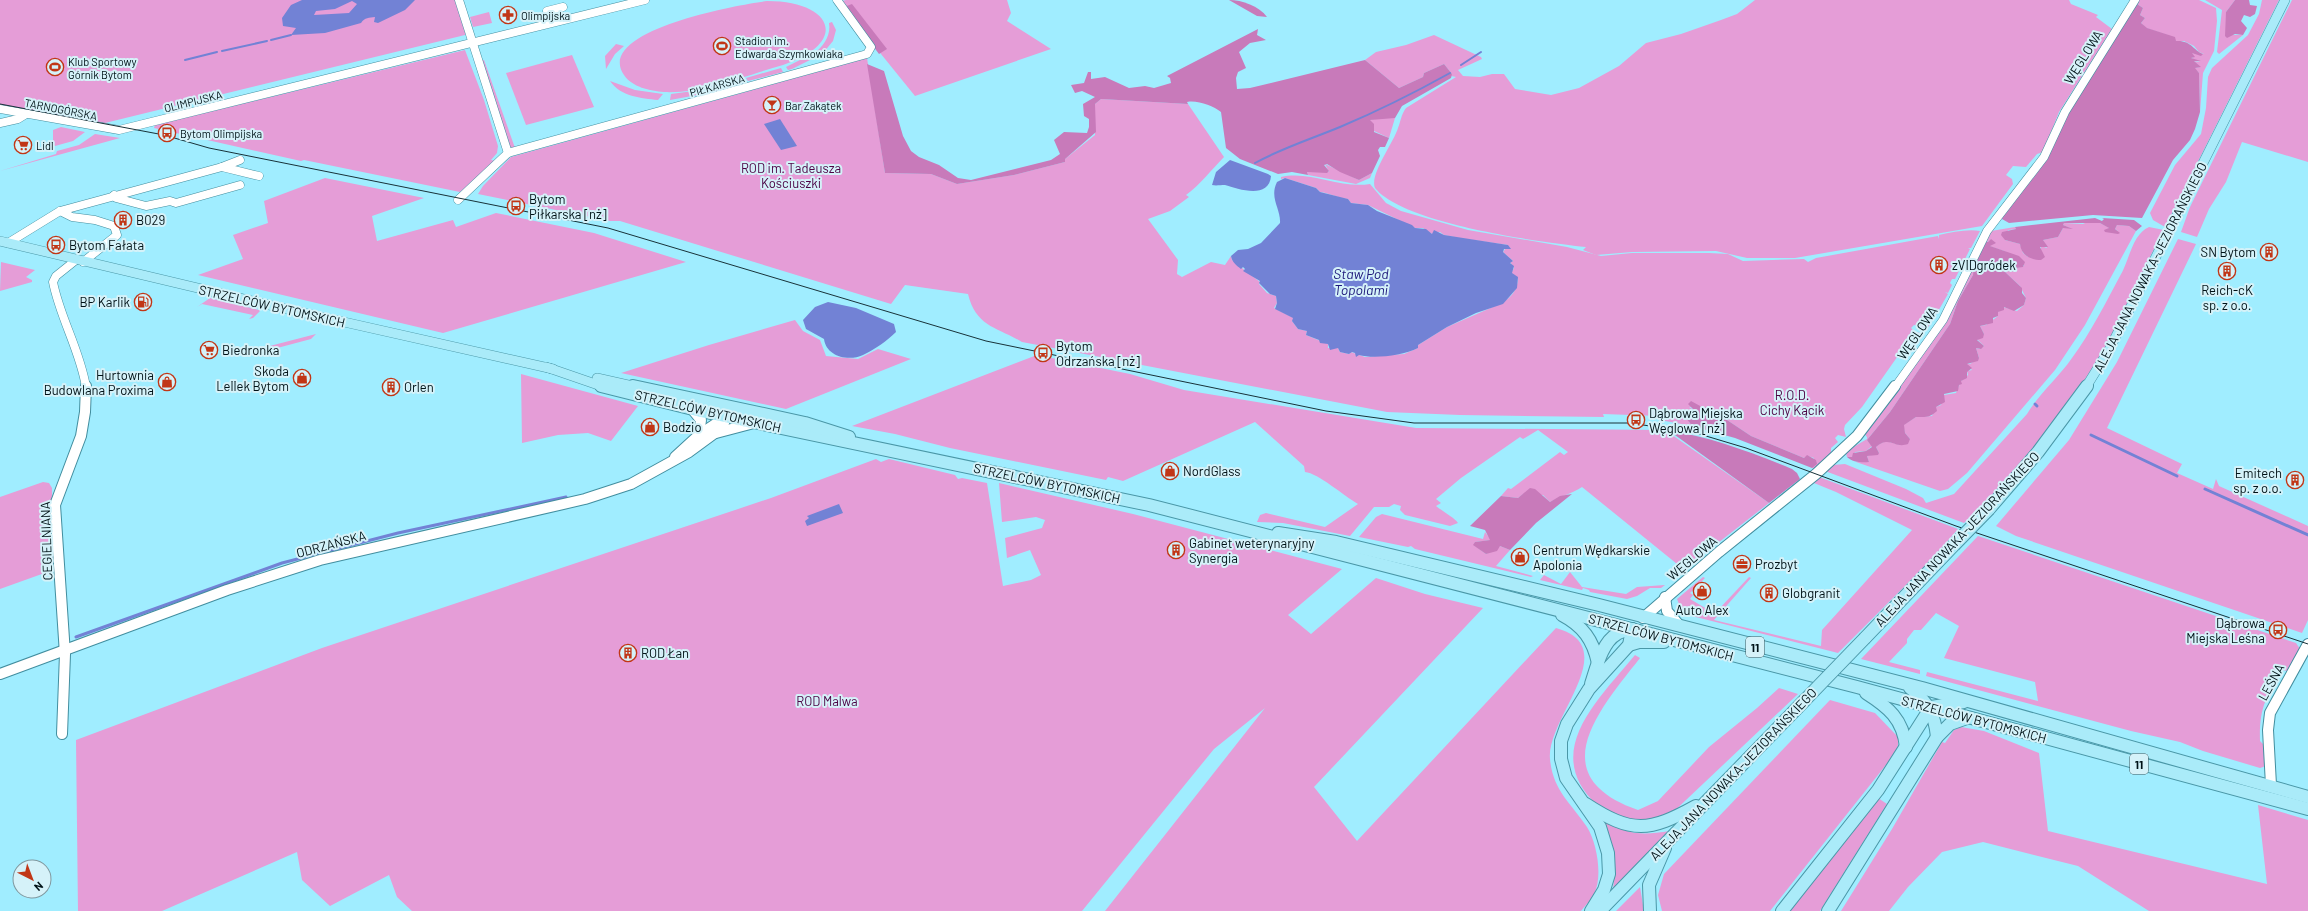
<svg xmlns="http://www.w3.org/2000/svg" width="2308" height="911" font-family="Barlow,sans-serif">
<rect width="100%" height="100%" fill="#a0edff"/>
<g fill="#e59dd7">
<path d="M0 0H456L466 33 465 35 105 123 84 122 0 105Z"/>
<path d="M846 0H1007L1011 13 1007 21 1051 49 915 96 881 54 842 1Z"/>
<path d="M1755 0H2069L2071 4 2098 15 2096 17 2112 29 2059 112 2043 152 2037 154 2026 167 2013 166 2006 175 2012 179 2013 184 1982 226 1795 258H1747L1716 251 1632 252 1596 255 1583 250 1586 247C1539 242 1404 224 1375 188 1369 175 1394 142 1398 128 1401 120 1401 115 1406 108L1456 77 1451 76 1452 74 1444 64 1424 73 1423 77 1399 88 1365 60 1376 52 1406 45 1434 35 1481 57 1482 59 1458 70 1463 76 1480 77 1492 74H1504L1515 89 1551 95 1579 88 1619 66 1646 43 1681 34 1721 20 1737 14Z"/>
<path d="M2139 0H2199L2216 8 2217 21 2214 51 2203 73 2200 112 2199 73 2194 68 2200 67 2194 61 2200 62 2191 58 2194 57 2191 53 2204 54 2199 52 2194 46 2184 41H2176L2167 35 2146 28 2141 23 2145 18 2140 15 2143 8 2137 4Z"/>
<path d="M2205 0H2235L2226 12V35H2243L2219 54 2217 52 2222 10Z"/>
<path d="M2262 0H2279L2165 227 2153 220 2150 213 2175 165 2201 134 2206 108 2208 77 2212 68 2248 35 2259 14Z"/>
<path d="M2292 0H2308V162L2242 142 2226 182 2209 209 2197 237 2181 232 2190 207Z"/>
<path d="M767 1C832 1 851 42 783 65 747 75 702 94 664 92 650 91 632 87 624 75 593 30 742 4 767 1Z"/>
<path d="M489 12 492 23 473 27 470 17Z"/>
<path d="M832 22 836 30 833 41 823 53 817 51C825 44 831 34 829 23Z"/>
<path d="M616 44 624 46 615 54 606 69 605 56Z"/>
<path d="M465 50 484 100 498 146 497 153 491 160 496 161 460 192 304 160 301 161 154 128 155 125Z"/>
<path d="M814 53 820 55 792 69 788 70 786 67Z"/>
<path d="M572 55 594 107 526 125 506 73Z"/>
<path d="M867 58 885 173 931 174 957 184 1014 175 1065 162V159L1095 135V104L1101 99 1188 104 1224 157C1211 170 1201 184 1186 195L1189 197 1170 211 1148 219 1178 260 1177 274 1182 277 1211 262 1225 265 1231 256 1232 260 1260 282 1259 284 1267 293 1276 296 1277 303 1274 308 1294 318 1292 321 1298 329 1307 331 1306 335 1328 344V348H1338L1340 352 1349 354 1351 352 1365 357 1404 354 1418 348V345L1447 327 1502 303C1511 297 1517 291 1518 279L1511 273 1514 268 1510 262 1513 261 1503 252 1508 245 1459 238 1444 235 1440 232 1432 234 1423 228H1415L1368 205 1351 203 1348 199C1337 198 1330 193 1320 192L1316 188 1285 178 1281 179V177C1310 170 1340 189 1370 184L1386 203 1401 211 1468 230 1567 247 1601 256 1632 253H1709L1728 254 1743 261 1804 259 1808 262 1816 258 1938 236 1939 239V235C1952 232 1968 229 1980 231L1971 248H1968L1970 249 1955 279H1952L1950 283 1952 285 1948 293 1945 292 1948 294 1933 320H1931L1932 322 1927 329 1914 325 1911 328 1916 332 1924 334 1907 343 1862 407 1845 425 1844 429 1846 437 1838 435 1835 438 1838 442 1831 448V454L1816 469 1812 468 1814 458 1808 456 1804 458 1751 436 1709 408 1689 407 1694 410 1691 412 1689 422 1692 426 1660 420 1659 416 1603 414 1604 417 1460 415 1387 412 1022 342C997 327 976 327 968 294L905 285 891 304 620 221H610L478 194 483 186 511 157Z"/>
<path d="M484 60 515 148 507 150 478 61Z"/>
<path d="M781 68 783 72 748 81 746 78Z"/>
<path d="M741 79 744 83 708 93 706 89Z"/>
<path d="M610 81 635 90 663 94 658 100C641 98 621 97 610 81Z"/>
<path d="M701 90 703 94 670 100 671 94Z"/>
<path d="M1378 118H1395L1389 138 1372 130 1370 120Z"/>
<path d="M61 127 85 132 73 141 55 146 53 144 55 143 53 141V130Z"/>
<path d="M95 134 120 138 0 171 56 154 57 151 79 145Z"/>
<path d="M1325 164 1359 180 1372 173 1370 178 1356 184 1308 175 1307 172H1329Z"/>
<path d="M325 178 424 198 372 216 377 241 453 220 456 227 496 213 594 233 686 262 443 333 198 275 243 259 233 235 268 223 264 201Z"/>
<path d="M2087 222 2100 223 2108 227 2109 229 2118 231 2115 229 2117 225 2129 226 2136 231 2085 325 2055 370 1967 473 1948 489 1940 491 1856 462H1869L1867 456 1879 453 1876 447C1885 439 1889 442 1900 445L1910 439 1905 433 1903 425 1916 417 1932 416 1936 407 1941 405 1944 395 1956 393 1961 381 1968 375 1967 371 1972 370 1966 364H1970L1979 358 1976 348 1980 349 1984 346 1977 339 1984 334 1980 326 1986 325 1998 316V312L2003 307 2017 311 2024 305 2026 298 2020 286 2004 271 2017 270 2016 268 2024 266V262L2004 251 1989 246 1991 239 1989 242 1985 241 1991 231 2015 227 2016 229 2008 230 2005 240 2020 244 2023 253 2028 257 2041 250V246L2047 248 2043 240 2058 237 2063 228H2070L2063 225 2064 223 2083 224Z"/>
<path d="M2149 227 2164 230C2146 262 2131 301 2112 335 2073 405 2021 468 1964 523L1825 471 1833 465 1845 464 1906 489 1923 498 1926 503 1954 494 2027 414C2039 394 2058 378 2072 358 2091 332 2105 304 2120 276 2129 262 2132 234 2149 227Z"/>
<path d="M2178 239 2196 244 2107 428 2182 464 2177 473 2213 489 2216 479 2219 486 2308 526V620L2302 633 2016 536 1996 526 2069 440 2117 362Z"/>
<path d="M1984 244 1973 275 1958 301 1950 324 1890 412 1867 440 1872 446 1866 451 1855 452 1852 457H1847L1846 453 1850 449 1867 439V437L1864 433 1948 318Z"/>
<path d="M1 262 35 270 26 277 32 280V282L0 291Z"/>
<path d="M210 298 259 310 260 311 253 318 249 319 253 315 202 304 197 307Z"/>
<path d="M795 320 803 331 820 340 826 356 858 359 878 349 911 359 786 409 621 373 709 345Z"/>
<path d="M316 334 311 339 266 351V347Z"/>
<path d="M1037 355 1130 374 1184 390 1416 428 1665 430 1769 503 1700 557 1682 568 1582 487C1571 494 1561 496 1550 502L1543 495 1523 494 1518 498 1501 496 1508 488 1511 489 1560 452 1564 455 1568 452 1538 430 1523 439 1520 437 1461 478 1436 499 1441 503 1436 506C1442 511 1455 518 1458 523L1450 526 1405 515 1400 510 1401 506 1394 504 1389 507H1374L1350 536 1283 523 1257 522 1260 515 1266 513 1325 527 1358 504C1344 496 1318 473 1305 472L1304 466 1255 422 1123 481 1108 477 1106 480 950 448 895 434 852 426Z"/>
<path d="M521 374 638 406 611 441 588 433 558 435 522 443Z"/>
<path d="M876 459 881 462 889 459 955 475 958 479 962 478 987 483 1003 586 1031 580 1041 575 1030 550 1007 558 1005 538 1042 528 1045 520 1036 517 1002 522 999 483 1133 514 1342 569 1288 615 1311 634 1376 578 1425 594 1483 608 1314 787 1357 841 1556 628C1625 647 1546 718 1550 759 1553 791 1571 803 1587 827 1597 843 1603 877 1594 894 1591 900 1585 906 1581 911H1105L1265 708 1214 749 1082 911H412L397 897 389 875 330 906 302 880 297 852 162 911H78L76 740 322 648 771 498Z"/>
<path d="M1819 477 1958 529 1933 558 1838 653 1688 615 1682 611 1677 599 1703 577 1705 578 1690 593 1693 595 1690 599 1712 612 1717 608 1719 609 1749 577 1751 578 1714 620 1821 646 1822 630 1912 530 1836 492 1814 483Z"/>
<path d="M43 482 49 483 52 488 53 570 0 589V497Z"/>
<path d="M1382 514 1483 539 1485 532 1491 540 1475 542 1474 545 1486 554 1500 546 1510 550 1496 566 1533 576 1531 577 1415 549 1411 546 1408 547 1359 537 1376 517Z"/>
<path d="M1978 536 2296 643 2300 649 2288 671 2282 670C2266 697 2259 708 2260 741L2265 746 2266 766 2260 768 2203 751 2180 742 2131 731 1926 676 1927 672 2038 701 2035 682 1944 658 1959 626 1936 613 1921 630H1914L1907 639V643L1889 662 1920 670V674L1861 659Z"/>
<path d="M1570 572 1582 587 1626 594 1637 587 1665 585 1661 588H1650L1637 596 1627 599 1590 592 1589 590 1583 588 1582 590 1540 580 1544 575 1561 584Z"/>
<path d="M1635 655 1640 658C1599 710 1541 776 1638 810L1658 801 1709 747 1757 708 1779 688 1798 694 1667 818C1660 820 1651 824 1643 824 1628 826 1608 815 1597 805 1540 752 1599 699 1635 655Z"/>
<path d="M1830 700 1875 713 1899 738 1897 751 1770 911H1662L1658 895 1664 874Z"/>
<path d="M1961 727 1984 731 2039 753 2048 831 2267 884 2258 805 2308 820V911H2149L2078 866 1983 842 1942 852 1908 887 1889 911H1841L1892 829 1942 742 1945 743 1954 730Z"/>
<path d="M1878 798 1887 804 1820 911H1788Z"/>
<path d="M1601 820C1628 834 1639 836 1670 831L1613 890C1617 860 1614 848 1601 820Z"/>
<path d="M1640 887 1644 911H1616Z"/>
</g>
<g fill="#c87aba">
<path d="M1229 0C1242 0 1259 6 1267 17L1257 16Z"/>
<path d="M2235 0H2249L2250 5 2257 6 2255 14 2250 17 2244 15 2241 21 2247 28 2243 35 2235 34 2227 38 2225 36 2226 12Z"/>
<path d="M852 4 887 49 879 54 844 7Z"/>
<path d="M2137 4 2143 8 2140 15 2145 18 2141 23 2147 28 2175 37 2176 41C2191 40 2193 50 2203 54L2201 56 2192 53 2195 57 2191 58 2201 61H2194L2201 67 2195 68 2199 73 2200 112 2195 129 2190 140 2173 160 2142 218 2093 215 2009 223 2002 219V216C2024 188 2051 162 2059 127Z"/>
<path d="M1258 29 1257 35 1266 40 1250 43 1239 52 1246 68 1238 72 1236 78 1237 89 1250 88 1365 60 1399 88 1423 77 1424 73 1444 64 1452 74 1451 78 1402 106 1395 118 1370 120 1374 124V132L1389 138 1385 147H1380L1378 150 1380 156 1372 173 1359 180 1340 172 1327 164 1324 165 1329 171 1327 173 1307 172 1308 175 1292 172 1278 174 1240 159 1226 148 1221 112C1213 106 1198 100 1187 102L1188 104 1101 99 1095 104 1096 132 1065 159V162L1014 175 957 184 931 174 885 173 867 64 884 71 903 136 911 151 919 157 939 165 958 178 971 180 1051 160 1060 154 1054 140 1064 132 1087 133 1089 127V119L1084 116 1083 104 1095 97 1082 91 1075 93 1071 85 1084 83 1088 72H1091V79L1105 77 1129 88 1145 86 1154 88 1171 83 1170 78 1167 76Z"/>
<path d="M2095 218 2102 221 2104 219 2102 218 2134 220 2142 226 2136 231 2129 226 2117 225 2115 229 2120 233 2118 234 2105 232 2104 230 2109 228 2100 223H2064L2063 225 2073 229 2063 228 2058 237 2043 240 2048 247H2040L2045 257 2041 260C2029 260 2021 254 2020 244L2005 240 2001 235 2002 232 2016 229 2015 227Z"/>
<path d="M1991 239 1996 243 1990 246 2019 256 2025 262 2023 267 2016 268V272L2004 271 2022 288V293L2026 298 2024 305 2014 311 2004 307V310L1998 312V316L1993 318V323L1980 326 1984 334 1983 338 1977 340 1984 346 1981 349 1976 348 1979 358 1978 361 1967 364 1972 368 1967 372V378L1961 381 1962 384 1959 385 1958 391 1944 394 1945 402 1936 407 1937 411C1929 418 1927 417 1916 417L1904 425 1905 433 1910 439 1908 444C1894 449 1890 435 1876 447L1879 453 1878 455 1867 456 1869 462C1862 463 1852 462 1847 457H1852L1853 453 1866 451 1872 447 1867 440 1890 412 1950 324 1958 301 1973 275 1974 267 1985 241 1988 242Z"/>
<path d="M1691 401 1702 407 1709 408 1751 436 1804 458 1807 455 1816 460 1817 464 1812 468 1735 438 1692 426 1687 419 1688 414 1694 410 1688 404Z"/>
<path d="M1668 430C1710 437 1751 452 1792 469L1797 473 1800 479 1769 503Z"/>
<path d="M1530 488 1535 489 1550 502 1560 496 1572 494 1536 523 1510 550 1500 546 1497 551 1486 554 1473 545 1475 542 1490 540 1485 530 1470 526 1501 496 1518 498Z"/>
</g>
<g fill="#7282d5" fill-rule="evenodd">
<path d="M302 0H415L405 10 378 23 374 22 375 17C369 18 365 17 361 23L325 33 291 35 296 28 283 26 282 18 291 5ZM352 1 357 4 349 13 314 15 316 11 335 9Z"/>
<path d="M780 119 797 146 781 150 764 124Z"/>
<path d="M1230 160 1268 174 1271 176C1269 200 1238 189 1225 185 1220 185 1216 186 1212 185L1216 172Z"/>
<path d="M1285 178 1316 188 1320 192 1348 199 1351 203 1368 205 1377 211 1412 225 1415 228 1426 229 1432 234 1434 230 1444 235 1508 245 1511 249H1504L1503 252 1513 261 1510 263 1514 266 1512 273 1518 277 1517 288 1503 304 1476 313 1447 327 1418 345V348C1402 356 1373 359 1359 355L1356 357 1355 353 1352 352 1349 354 1340 352 1338 348 1330 350 1328 344 1320 343 1319 340 1306 335 1307 331 1298 329 1292 321 1293 318 1275 309 1277 303 1276 296 1270 294 1259 283 1260 281 1243 271 1245 269 1243 267 1241 269C1236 265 1232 262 1231 256L1238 250 1248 249 1261 243 1280 223C1281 209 1269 198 1277 182Z"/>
<path d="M828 302 856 308 894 324 896 332C887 341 875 349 863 355 848 362 826 356 824 339L806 329 803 320 815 307Z"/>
<path d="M839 504 843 513 807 526 805 521 809 518 807 516Z"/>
</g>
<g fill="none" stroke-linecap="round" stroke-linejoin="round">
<g stroke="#7282d5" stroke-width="2">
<path d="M271 40 291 35"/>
<path d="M222 51 267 41"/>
<path d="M185 60 217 52"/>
<path d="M1461 65 1481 52"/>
<path d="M1255 163C1282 148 1311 139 1340 127 1378 111 1414 93 1450 73"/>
</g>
<g stroke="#7282d5" stroke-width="3">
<path d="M2035 404 2037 406"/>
<path d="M2091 435 2177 476"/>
<path d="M2205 489 2308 535"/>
<path d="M76 637 282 563 398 533 566 497"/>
</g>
<defs>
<g id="minor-far1">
<path d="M459 0 508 153"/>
<path d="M547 11 563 7"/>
<path d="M0 109 119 130 645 0"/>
<path d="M0 123 18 119 26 114"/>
<path d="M222 167 259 176"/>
<path d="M114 195 116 198 146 206 170 201 176 203 240 185"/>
<path d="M458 200 508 153 867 54 871 47 837 0"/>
<path d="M60 211 72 217 95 220 114 226 117 235 83 262"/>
<path d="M8 243 60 211 222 167 240 160"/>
<path d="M76 260 56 276 53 282C60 318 80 350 86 387"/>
<path d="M1895 387 1943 320 1987 231 2044 157 2065 112 2135 0"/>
</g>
<g id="minor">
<path d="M692 409 701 420 699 435"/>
<path d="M716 433 754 423"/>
<path d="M675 457 699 435 729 415"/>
<path d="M1665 597 1667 611 1679 625"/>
<path d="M1643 618 1719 552 1816 474 1857 436 1895 386"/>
<path d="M0 674 227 590 320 560 585 499 631 484 689 452 719 430 724 423 727 412"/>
<path d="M62 734 65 654 55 505 81 436 85 412 86 386"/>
<path d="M2271 785 2268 730 2270 713 2308 644"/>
</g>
<g id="major-far1">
<path d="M0 241 273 306 553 369"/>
<path d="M546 367 604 387"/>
<path d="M597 378 637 387"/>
<path d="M2086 387 2109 350 2285 0"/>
</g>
<g id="major">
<path d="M601 386 701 411 1149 505 1857 687 2308 809"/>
<path d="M633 386 805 423 849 437"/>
<path d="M1989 509 2038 452 2087 386"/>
<path d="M1278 533 1336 542 1599 605 1922 688 2308 797"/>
<path d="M1562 615C1583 626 1593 640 1598 663"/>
<path d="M1865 638 1954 545"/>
<path d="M1629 645 1639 642H1664"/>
<path d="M1591 684C1596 669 1602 642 1617 634 1621 631 1627 631 1632 629"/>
<path d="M1910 688C1928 701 1935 716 1937 737"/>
<path d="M1866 693C1888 707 1903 719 1906 747"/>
<path d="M1586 804C1632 834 1649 832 1696 806"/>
<path d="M1591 911 1604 890 1609 874 1608 853 1600 827 1566 778 1561 759V741L1567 724 1589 689 1629 645 1632 629"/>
<path d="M1600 911 1804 701"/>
<path d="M1650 911 1649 885 1665 848"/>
<path d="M1782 911 1878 790 1931 707 1964 702"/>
<path d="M1828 911 1937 737 1950 724 1967 718"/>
</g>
</defs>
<use href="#minor-far1" stroke="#428e9f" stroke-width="9"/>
<use href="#minor" stroke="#428e9f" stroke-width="12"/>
<use href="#major-far1" stroke="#4a97a7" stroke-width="10"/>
<use href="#major" stroke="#4a97a7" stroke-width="14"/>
<use href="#minor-far1" stroke="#fff" stroke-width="8"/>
<use href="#minor" stroke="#fff" stroke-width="10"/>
<use href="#major-far1" stroke="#aaebf9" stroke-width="9"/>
<use href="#major" stroke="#aaebf9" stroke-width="12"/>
<path stroke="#183239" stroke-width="1" d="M0 104 164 135 209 148 608 228 986 341 1326 411 1414 423H1630L1696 433 1746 448 1956 526 2308 644"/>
<defs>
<g id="major-bridge">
<path d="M1954 545 1989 509"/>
<path d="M1804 701 1865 638"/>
</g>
</defs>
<use href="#major-bridge" stroke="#4a97a7" stroke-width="14" stroke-linecap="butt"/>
<use href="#major-bridge" stroke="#aaebf9" stroke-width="12"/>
</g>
<defs>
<symbol id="pharmacy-ring" viewBox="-11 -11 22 22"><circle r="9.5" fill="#d5f2f9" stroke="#c13616" stroke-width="1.5"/><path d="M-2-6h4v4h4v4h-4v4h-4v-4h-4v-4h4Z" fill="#c13616"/></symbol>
<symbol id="stadium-ring" viewBox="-11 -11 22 22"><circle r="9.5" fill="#d5f2f9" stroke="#c13616" stroke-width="1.5"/><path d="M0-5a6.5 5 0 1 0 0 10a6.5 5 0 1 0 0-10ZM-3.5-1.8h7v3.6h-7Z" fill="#c13616"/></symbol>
<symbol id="bar-ring" viewBox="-11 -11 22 22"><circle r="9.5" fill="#d5f2f9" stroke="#c13616" stroke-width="1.5"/><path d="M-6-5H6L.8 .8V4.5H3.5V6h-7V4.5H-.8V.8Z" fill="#c13616"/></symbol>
<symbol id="bus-ring" viewBox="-11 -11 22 22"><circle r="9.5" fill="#d5f2f9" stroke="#c13616" stroke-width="1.5"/><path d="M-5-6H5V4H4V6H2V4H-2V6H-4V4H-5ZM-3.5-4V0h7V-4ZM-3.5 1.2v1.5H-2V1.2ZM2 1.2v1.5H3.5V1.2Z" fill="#c13616"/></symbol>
<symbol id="supermarket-ring" viewBox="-11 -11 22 22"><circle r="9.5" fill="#d5f2f9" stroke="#c13616" stroke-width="1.5"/><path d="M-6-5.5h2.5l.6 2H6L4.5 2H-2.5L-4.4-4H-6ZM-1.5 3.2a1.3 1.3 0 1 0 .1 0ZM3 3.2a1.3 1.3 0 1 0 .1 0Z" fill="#c13616"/></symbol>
<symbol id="building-ring" viewBox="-11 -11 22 22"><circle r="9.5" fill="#d5f2f9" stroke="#c13616" stroke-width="1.5"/><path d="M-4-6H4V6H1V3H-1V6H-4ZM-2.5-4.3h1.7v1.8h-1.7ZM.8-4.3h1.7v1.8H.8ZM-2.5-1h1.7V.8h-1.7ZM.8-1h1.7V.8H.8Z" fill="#c13616"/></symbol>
<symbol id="fuel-ring" viewBox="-11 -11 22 22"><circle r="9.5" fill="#d5f2f9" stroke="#c13616" stroke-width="1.5"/><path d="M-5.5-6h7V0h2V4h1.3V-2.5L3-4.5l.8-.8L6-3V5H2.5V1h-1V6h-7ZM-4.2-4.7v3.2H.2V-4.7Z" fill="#c13616"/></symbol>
<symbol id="shop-ring" viewBox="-11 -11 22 22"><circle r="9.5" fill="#d5f2f9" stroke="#c13616" stroke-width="1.5"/><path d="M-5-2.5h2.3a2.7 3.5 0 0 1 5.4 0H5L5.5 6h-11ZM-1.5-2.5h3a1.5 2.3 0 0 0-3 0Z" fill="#c13616"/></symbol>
<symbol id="office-ring" viewBox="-11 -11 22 22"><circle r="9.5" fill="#d5f2f9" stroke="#c13616" stroke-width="1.5"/><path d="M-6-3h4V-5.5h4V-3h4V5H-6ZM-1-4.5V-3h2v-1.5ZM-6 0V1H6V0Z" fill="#c13616"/></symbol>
</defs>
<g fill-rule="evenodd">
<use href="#pharmacy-ring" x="498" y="5" width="20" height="20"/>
<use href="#stadium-ring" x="712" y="36" width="20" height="20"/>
<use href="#stadium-ring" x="45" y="57" width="20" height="20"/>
<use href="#bar-ring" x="762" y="95" width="20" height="20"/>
<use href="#bus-ring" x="157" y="123" width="20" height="20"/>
<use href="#supermarket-ring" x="13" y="135" width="20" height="20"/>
<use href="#bus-ring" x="506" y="196" width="20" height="20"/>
<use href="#building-ring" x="113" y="210" width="20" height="20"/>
<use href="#bus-ring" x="46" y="235" width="20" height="20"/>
<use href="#building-ring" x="2259" y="242" width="20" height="20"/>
<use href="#building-ring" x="1929" y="255" width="20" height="20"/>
<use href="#building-ring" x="2217" y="261" width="20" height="20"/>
<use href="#fuel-ring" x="133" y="292" width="20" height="20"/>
<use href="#supermarket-ring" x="199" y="340" width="20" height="20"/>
<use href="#bus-ring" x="1033" y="343" width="20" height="20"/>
<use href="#shop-ring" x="292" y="368" width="20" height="20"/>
<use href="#shop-ring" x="157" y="372" width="20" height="20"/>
<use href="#building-ring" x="381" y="377" width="20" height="20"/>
<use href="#bus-ring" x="1626" y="410" width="20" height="20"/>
<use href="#shop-ring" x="640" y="417" width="20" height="20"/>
<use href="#shop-ring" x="1160" y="461" width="20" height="20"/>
<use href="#building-ring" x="2285" y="470" width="20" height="20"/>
<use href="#building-ring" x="1166" y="540" width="20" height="20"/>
<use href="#shop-ring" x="1510" y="547" width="20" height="20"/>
<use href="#office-ring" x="1732" y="554" width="20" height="20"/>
<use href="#shop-ring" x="1692" y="581" width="20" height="20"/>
<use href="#building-ring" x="1759" y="583" width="20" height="20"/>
<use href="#bus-ring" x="2268" y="620" width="20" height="20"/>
<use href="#building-ring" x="618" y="643" width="20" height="20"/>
</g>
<g text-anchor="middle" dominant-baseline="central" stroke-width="4" stroke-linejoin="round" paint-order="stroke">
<g font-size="11" fill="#001217" stroke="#d5f2f9" text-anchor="start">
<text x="521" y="15">Olimpijska</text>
<text x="735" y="40">Stadion im.<tspan x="735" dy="13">Edwarda Szymkowiaka</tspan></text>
<text x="68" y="61">Klub Sportowy<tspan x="68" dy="13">Górnik Bytom</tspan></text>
<text x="785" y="105">Bar Zakątek</text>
<text x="180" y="133">Bytom Olimpijska</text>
<text x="36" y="145">Lidl</text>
</g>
<g font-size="11" fill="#001217" stroke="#d5f2f9">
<text transform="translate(717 85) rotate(-16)">PIŁKARSKA</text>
<text transform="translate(193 101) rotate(-14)">OLIMPIJSKA</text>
<text transform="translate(61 109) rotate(11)">TARNOGÓRSKA</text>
</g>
<g fill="#d5f2f9" stroke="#40555b" stroke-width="1">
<rect x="1746" y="637" width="18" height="20" rx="3"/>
<rect x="2130" y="754" width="18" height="20" rx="3"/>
</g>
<g font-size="12" font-weight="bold" fill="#001217">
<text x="1755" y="647">11</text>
<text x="2139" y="764">11</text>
</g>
<g font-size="13" fill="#001217" stroke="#d5f2f9">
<text transform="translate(2083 57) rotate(-58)">WĘGLOWA</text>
<text transform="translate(2150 267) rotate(-63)">ALEJA JANA NOWAKA-JEZIORAŃSKIEGO</text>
<text transform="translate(272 306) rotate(13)">STRZELCÓW BYTOMSKICH</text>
<text transform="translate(1917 333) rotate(-56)">WĘGLOWA</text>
<text transform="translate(708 411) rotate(13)">STRZELCÓW BYTOMSKICH</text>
<text transform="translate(1047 483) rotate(12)">STRZELCÓW BYTOMSKICH</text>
<text transform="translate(1957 539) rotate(-47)">ALEJA JANA NOWAKA-JEZIORAŃSKIEGO</text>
<text transform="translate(46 541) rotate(-92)">CEGIELNIANA</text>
<text transform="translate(331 544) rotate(-15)">ODRZAŃSKA</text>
<text transform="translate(1692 558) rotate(-40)">WĘGLOWA</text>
<text transform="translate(1661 637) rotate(15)">STRZELCÓW BYTOMSKICH</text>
<text transform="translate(2271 682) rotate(-61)">LEŚNA</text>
<text transform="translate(1974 719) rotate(15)">STRZELCÓW BYTOMSKICH</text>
<text transform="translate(1733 774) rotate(-46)">ALEJA JANA NOWAKA-JEZIORAŃSKIEGO</text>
</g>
<g font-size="13" fill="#4b0243" stroke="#d5f2f9">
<text x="791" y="168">ROD im. Tadeusza<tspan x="791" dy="15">Kościuszki</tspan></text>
<text x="1792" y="395">R.O.D.<tspan x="1792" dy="15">Cichy Kącik</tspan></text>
<text x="827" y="701">ROD Malwa</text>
</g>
<g font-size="13" fill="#001217" stroke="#d5f2f9" text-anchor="start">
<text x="529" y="199">Bytom<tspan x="529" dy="15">Piłkarska [nż]</tspan></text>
<text x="136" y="220">B029</text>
<text x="69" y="245">Bytom Fałata</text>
<text x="2256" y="252" text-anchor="end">SN Bytom</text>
<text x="1952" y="265">zVIDgródek</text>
<text x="2227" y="290" text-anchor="middle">Reich-cK<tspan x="2227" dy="15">sp. z o.o.</tspan></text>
<text x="130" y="302" text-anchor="end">BP Karlik</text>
<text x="1056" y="346">Bytom<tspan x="1056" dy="15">Odrzańska [nż]</tspan></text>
<text x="222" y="350">Biedronka</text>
<text x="289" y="371" text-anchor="end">Skoda<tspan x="289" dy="15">Lellek Bytom</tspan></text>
<text x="154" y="375" text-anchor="end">Hurtownia<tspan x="154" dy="15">Budowlana Proxima</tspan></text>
<text x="404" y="387">Orlen</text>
<text x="1649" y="413">Dąbrowa Miejska<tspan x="1649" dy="15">Węglowa [nż]</tspan></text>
<text x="663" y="427">Bodzio</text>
<text x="1183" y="471">NordGlass</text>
<text x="2282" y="473" text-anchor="end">Emitech<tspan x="2282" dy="15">sp. z o.o.</tspan></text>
<text x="1189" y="543">Gabinet weterynaryjny<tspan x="1189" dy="15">Synergia</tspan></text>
<text x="1533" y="550">Centrum Wędkarskie<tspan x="1533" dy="15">Apolonia</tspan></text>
<text x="1755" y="564">Prozbyt</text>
<text x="1782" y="593">Globgranit</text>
<text x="1702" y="610" text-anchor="middle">Auto Alex</text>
<text x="2265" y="623" text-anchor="end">Dąbrowa<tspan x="2265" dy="15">Miejska Leśna</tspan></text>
<text x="641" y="653">ROD Łan</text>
</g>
<g font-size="14" font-style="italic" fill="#1d187a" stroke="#d5f2f9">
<text x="1361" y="273">Staw Pod<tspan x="1361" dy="16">Topolami</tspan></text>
</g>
</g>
<g transform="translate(32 879) rotate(138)"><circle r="19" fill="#d5f2f9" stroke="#80989f"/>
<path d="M0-3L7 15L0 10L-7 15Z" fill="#c13616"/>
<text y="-6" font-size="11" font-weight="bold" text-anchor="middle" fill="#001217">N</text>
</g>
</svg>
